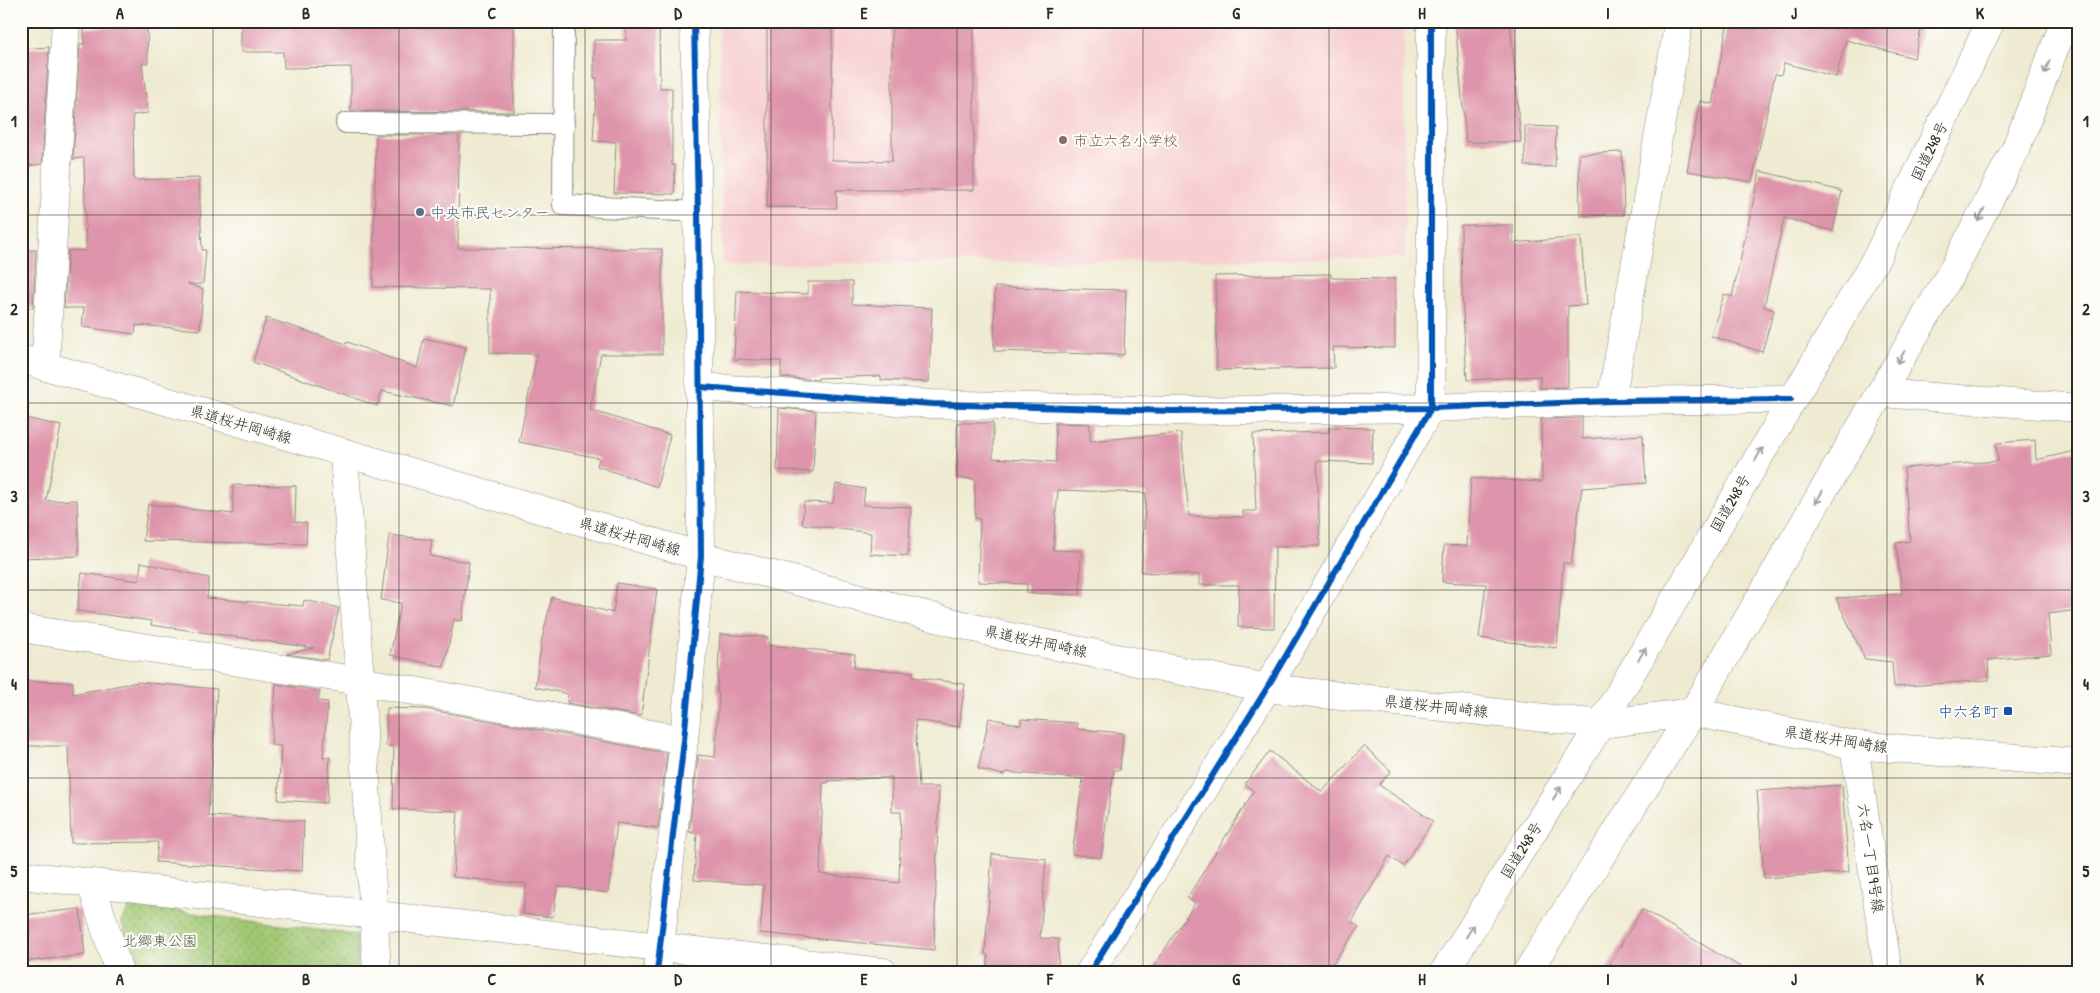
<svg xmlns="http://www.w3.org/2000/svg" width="2100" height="993" font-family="'Patrick Hand','Klee One',sans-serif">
<defs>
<pattern id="park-dots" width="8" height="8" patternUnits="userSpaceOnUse" patternTransform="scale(1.25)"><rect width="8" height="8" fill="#a0c773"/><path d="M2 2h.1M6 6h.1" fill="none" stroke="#83a25f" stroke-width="1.8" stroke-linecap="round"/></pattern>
</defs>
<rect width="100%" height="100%" fill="#fdfcf7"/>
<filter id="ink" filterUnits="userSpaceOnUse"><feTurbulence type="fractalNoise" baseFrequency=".02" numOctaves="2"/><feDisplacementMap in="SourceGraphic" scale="10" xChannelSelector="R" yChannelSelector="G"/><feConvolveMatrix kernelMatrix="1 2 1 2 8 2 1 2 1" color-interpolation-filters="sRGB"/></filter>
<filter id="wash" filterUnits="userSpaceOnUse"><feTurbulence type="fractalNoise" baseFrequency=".0096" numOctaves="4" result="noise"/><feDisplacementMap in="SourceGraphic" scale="20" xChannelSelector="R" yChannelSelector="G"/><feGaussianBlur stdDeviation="1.12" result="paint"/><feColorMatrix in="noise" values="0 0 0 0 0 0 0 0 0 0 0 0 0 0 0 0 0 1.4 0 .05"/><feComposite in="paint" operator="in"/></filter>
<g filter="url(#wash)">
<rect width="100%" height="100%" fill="#efebd2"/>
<path fill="#f7cfd1" d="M719 21H1404L1405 258 723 265Z"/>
<path fill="url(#park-dots)" stroke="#66794f" d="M132 905 356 935 358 972H138L121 920Z"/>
<g id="blocks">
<g fill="#de94aa" fill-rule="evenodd">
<path d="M241 21H514V112L351 111V67L284 68 283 52H241Z"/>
<path d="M626 21H659L660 88H672V165H675L674 194 614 193 616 142 593 141 597 78H594V40H626Z"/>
<path d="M767 21H832V160L892 161V21H974V190H836L837 208 767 207Z"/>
<path d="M1455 21H1510L1521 142H1466Z"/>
<path d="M1728 21H1887L1921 30 1914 58 1846 40 1836 77 1784 63 1781 75 1775 74 1752 182 1687 171 1700 101 1712 104Z"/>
<path d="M147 27 148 63H142L148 113 133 115 134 180 199 178 202 250H206L203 284H188L203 289 200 330 136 325 135 334 82 327 84 308H64L68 250 86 251 84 158 73 159 80 44H84V28Z"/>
<path d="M49 47 42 164 21 167V49Z"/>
<path d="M1525 126 1556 127 1555 167 1525 166Z"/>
<path d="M376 135H459L458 248 662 249V354H601L590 410 670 435 657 487 597 466 599 458 519 442 537 354 490 353V289L373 287Z"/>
<path d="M1622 152 1624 215 1580 216 1579 154Z"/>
<path d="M1760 171 1842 191 1833 231 1784 218 1764 307 1774 310 1762 352 1711 336 1724 294 1732 297Z"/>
<path d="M1461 225H1513V243L1581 237 1586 305 1568 306V387L1540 388V376L1467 380 1462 297Z"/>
<path d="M21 250H36L33 308H21Z"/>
<path d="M1331 274V278L1395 279V348L1333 347 1334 368 1217 370 1215 276Z"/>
<path d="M808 282H852V304L932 308 929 382 881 380V376L818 378V380L781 377V361L734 359 737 291 808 294Z"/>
<path d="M995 287 1126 290 1124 355 994 351Z"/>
<path d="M266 318 346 344 347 342 417 368 424 338 466 347 453 406 382 391 377 406 253 362Z"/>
<path d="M779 408 816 411 813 472 777 470Z"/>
<path d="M21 417 61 426 46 501 77 500 79 556 22 558Z"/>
<path d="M1582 418V439L1643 435 1646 483 1582 488 1571 564 1563 563 1557 648 1479 638 1486 584 1442 582 1444 545 1467 546 1471 478 1542 482 1541 419Z"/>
<path d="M957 423H993V458L1056 462 1055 423 1090 424V441L1181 433 1189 516 1243 517V511H1256L1253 434 1329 432V427L1373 428 1372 463 1317 461 1320 546 1275 547 1274 628 1238 627 1239 585H1199V575L1141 572 1146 493 1058 490 1053 550 1081 551 1080 595 1027 593V584L978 582 980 519 975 518V479L957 478Z"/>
<path d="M2035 440 2036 460 2079 450V610L2048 614 2051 654 1988 660 1989 680 1894 687 1892 662 1865 659 1836 598 1902 594 1896 543 1910 541 1904 468 1998 461 1996 443Z"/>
<path d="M836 484 865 489 863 505 911 507 908 556 870 554 871 533 802 524 804 502 833 503Z"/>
<path d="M233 485 296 486 295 522 307 523 306 544 143 541 148 504 233 514Z"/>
<path d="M389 535 432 540 430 556 469 562 462 621 454 620 444 667 390 655 401 603 381 600Z"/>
<path d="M141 562 209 578 207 598 303 606 304 600 339 608 327 660 286 654 314 648 151 625 152 621 77 611 82 573 139 581Z"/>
<path d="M617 583 657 589 641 716 567 703 568 694 535 687 541 647H540L552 597 613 613Z"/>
<path d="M720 634 768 637V645L855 654 854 668 913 672V677L965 684 959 727 915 720 919 787H939L934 950 760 933 764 885 694 880 697 833 689 832 698 755 715 757 719 693H717ZM892 777V812H901L899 883 820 874 823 783H828V781Z"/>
<path d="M21 681 73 682V694L138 682 217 689 208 816 304 821 302 871 156 862 158 842 71 843 68 746H21Z"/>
<path d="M276 684 320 691 318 701 328 702 323 757H330L327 803 278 800 281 746 271 745Z"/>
<path d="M387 708 425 709 667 753 658 828 617 823 608 893 557 886 553 917 523 914 526 884 453 877 458 811 393 809 394 747 386 746Z"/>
<path d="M989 718 1021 725V719L1077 723V729L1123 733 1120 770H1114L1101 858 1072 854 1083 779 1005 772 1004 775 978 769Z"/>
<path d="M1364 746 1391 771 1379 785 1433 821 1403 866 1389 856 1352 922 1359 927 1326 972H1150L1195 903 1187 898 1254 791 1245 784 1270 751 1322 792Z"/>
<path d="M1842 785 1849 872 1764 878 1757 791Z"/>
<path d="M992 854 1046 859 1040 938 1059 939 1058 972H987L988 955 985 954Z"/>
<path d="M80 909 85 955 21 962V915Z"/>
<path d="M1642 909 1749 972H1605Z"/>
</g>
</g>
</g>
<g filter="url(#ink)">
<use href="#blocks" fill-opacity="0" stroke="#8d8b7e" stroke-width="1"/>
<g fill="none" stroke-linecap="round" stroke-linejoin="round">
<defs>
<g id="service">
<path d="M564 21 563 205 698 212"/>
<path d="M346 123 564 124"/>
</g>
<g id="minor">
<path d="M45 367 66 21"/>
<path d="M700 387 932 404 1172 411 1431 408 1611 401 1791 399"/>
<path d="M1880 393 2079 408"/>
<path d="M1611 401 1679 21"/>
<path d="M344 454 360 681 377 972"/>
<path d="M21 628 360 681 684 740"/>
<path d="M1854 745 1888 972"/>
<path d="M21 875 883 972"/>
<path d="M91 883 119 972"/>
<path d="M657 972 684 740 701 556 698 212 694 21"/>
<path d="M1090 972 1267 688"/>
</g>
<path id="tertiary" d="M1267 688 1431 408V21"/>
<path id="secondary" d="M21 359 701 556 1001 635 1267 688 1601 724 1693 712 1854 745 2079 763"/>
<g id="trunk">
<path d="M1444 972 1601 724 1878 255 1991 21"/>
<path d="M1527 972 1693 712 1954 268 2016 148 2065 21"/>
</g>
</defs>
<use href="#service" stroke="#8d8b7e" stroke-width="22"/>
<use href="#minor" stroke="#8d8b7e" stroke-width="29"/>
<use href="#tertiary" stroke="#8d8b7e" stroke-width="29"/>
<use href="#secondary" stroke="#8d8b7e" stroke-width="29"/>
<use href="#trunk" stroke="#8d8b7e" stroke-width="29"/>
<use href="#service" stroke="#fff" stroke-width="20"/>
<use href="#minor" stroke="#fff" stroke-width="28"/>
<use href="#tertiary" stroke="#fff" stroke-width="28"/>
<use href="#secondary" stroke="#fff" stroke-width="28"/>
<use href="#trunk" stroke="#fff" stroke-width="28"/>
<defs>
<g id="cycleway">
<path d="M700 387 932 404 1172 411 1431 408 1611 401 1791 399"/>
<path d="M657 972 684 740 701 556 698 212 694 21"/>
<path d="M1090 972 1267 688 1431 408V21"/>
</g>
</defs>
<use href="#cycleway" stroke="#fdfcf7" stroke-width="9"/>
<use href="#cycleway" stroke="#0057b8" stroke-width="6"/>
</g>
<defs><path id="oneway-shaft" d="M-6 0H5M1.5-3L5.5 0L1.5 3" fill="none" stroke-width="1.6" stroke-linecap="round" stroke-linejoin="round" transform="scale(1.25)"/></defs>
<g stroke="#a0a0a0">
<use href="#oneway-shaft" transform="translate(2047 67) rotate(111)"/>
<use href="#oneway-shaft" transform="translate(1981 215) rotate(117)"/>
<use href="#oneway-shaft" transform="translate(1901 357) rotate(121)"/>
<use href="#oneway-shaft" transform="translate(1759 454) rotate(-60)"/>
<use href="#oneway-shaft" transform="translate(1819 497) rotate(120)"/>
<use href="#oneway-shaft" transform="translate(1642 654) rotate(-60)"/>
<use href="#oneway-shaft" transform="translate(1557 793) rotate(-58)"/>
<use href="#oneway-shaft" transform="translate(1470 931) rotate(-58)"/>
</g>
</g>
<path fill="none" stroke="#2b2b2b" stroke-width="1" stroke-opacity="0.55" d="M213 21V972M399 21V972M585 21V972M771 21V972M957 21V972M1143 21V972M1329 21V972M1515 21V972M1701 21V972M1887 21V972M21 215H2079M21 403H2079M21 590H2079M21 778H2079"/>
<circle fill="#8d6e63" stroke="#fdfcf7" stroke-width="2" cx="1063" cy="140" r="5"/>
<circle fill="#5c6f8a" stroke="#fdfcf7" stroke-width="2" cx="420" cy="212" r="5"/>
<rect fill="#1a4fb4" stroke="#fdfcf7" stroke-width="2" x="2003" y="706" width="10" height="10" rx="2.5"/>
<g text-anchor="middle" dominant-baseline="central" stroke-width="4" stroke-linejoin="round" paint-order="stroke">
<g font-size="15" fill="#785e54" stroke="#fdfcf7" text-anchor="start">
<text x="1073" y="140">市立六名小学校</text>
</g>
<g font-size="15" fill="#2b2b2b" stroke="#fdfcf7">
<text transform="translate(1929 151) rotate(-64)">国道248号</text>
<text transform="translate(241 424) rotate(16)">県道桜井岡崎線</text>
<text transform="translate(1730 503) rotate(-60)">国道248号</text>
<text transform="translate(630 536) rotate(16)">県道桜井岡崎線</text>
<text transform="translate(1036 641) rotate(12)">県道桜井岡崎線</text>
<text transform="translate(1436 706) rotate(6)">県道桜井岡崎線</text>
<text transform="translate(1836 739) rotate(9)">県道桜井岡崎線</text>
<text transform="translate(1521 850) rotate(-58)">国道248号</text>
<text transform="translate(1871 858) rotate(82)">六名一丁目9号線</text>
</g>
<g font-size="15" fill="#4e5e75" stroke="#fdfcf7" text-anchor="start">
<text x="430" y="212">中央市民センター</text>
</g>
<g font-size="15" fill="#164399" stroke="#fdfcf7" text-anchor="end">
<text x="1998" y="711">中六名町</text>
</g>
<g font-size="15" fill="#4e5a41" stroke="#fdfcf7">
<text x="160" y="940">北郷東公園</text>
</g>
</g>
<rect width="2100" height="993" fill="none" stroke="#fdfcf7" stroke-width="55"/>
<rect x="28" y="28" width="2044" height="938" fill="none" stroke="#2b2b2b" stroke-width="2"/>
<g font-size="16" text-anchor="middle" font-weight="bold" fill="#2b2b2b">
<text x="120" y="19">A</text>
<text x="306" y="19">B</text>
<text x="492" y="19">C</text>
<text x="678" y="19">D</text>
<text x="864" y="19">E</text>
<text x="1050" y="19">F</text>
<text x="1236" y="19">G</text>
<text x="1422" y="19">H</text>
<text x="1608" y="19">I</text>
<text x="1794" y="19">J</text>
<text x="1980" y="19">K</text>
<text x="14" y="127">1</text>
<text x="2086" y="127">1</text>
<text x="14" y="315">2</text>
<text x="2086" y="315">2</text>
<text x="14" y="502">3</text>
<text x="2086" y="502">3</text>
<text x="14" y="690">4</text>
<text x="2086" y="690">4</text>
<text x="14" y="877">5</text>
<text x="2086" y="877">5</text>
<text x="120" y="985">A</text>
<text x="306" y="985">B</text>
<text x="492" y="985">C</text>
<text x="678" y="985">D</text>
<text x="864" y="985">E</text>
<text x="1050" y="985">F</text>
<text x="1236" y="985">G</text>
<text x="1422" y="985">H</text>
<text x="1608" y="985">I</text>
<text x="1794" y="985">J</text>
<text x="1980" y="985">K</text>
</g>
</svg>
